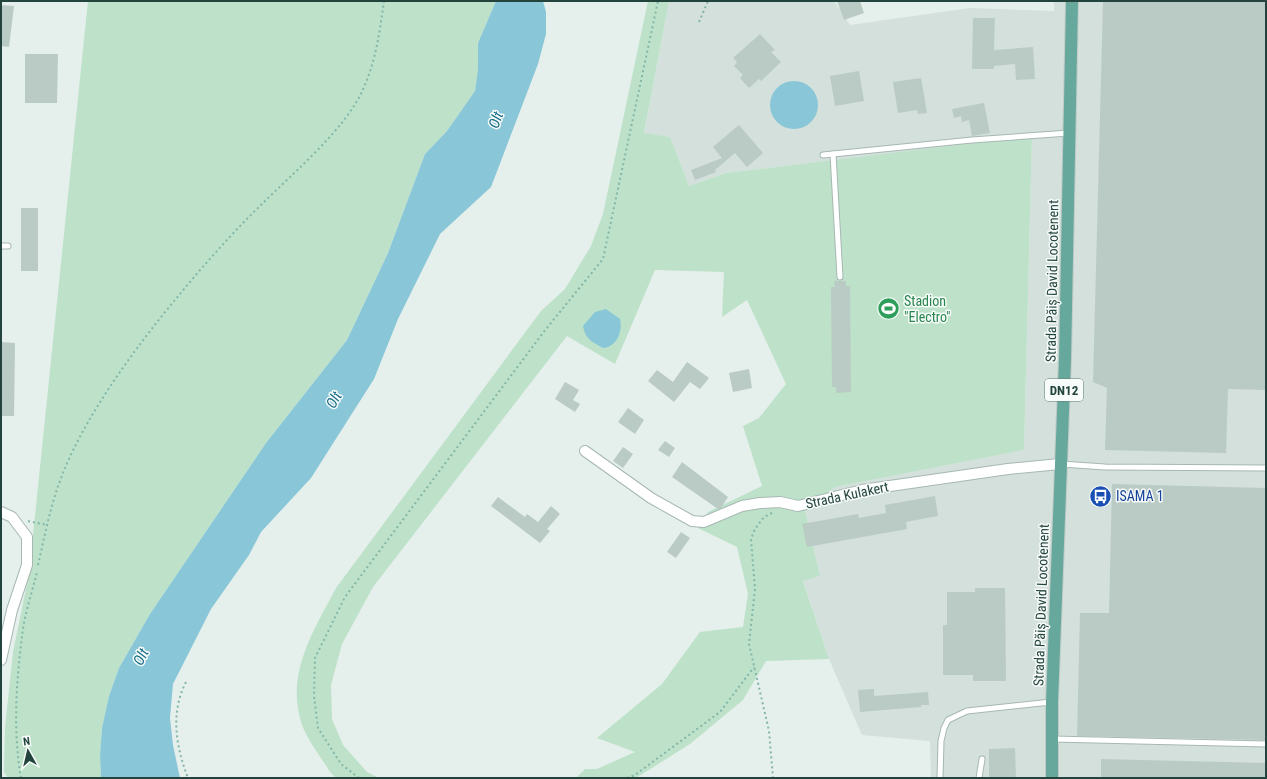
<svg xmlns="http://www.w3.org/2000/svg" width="1267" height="779" font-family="'Roboto Condensed',sans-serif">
<rect width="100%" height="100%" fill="#e5efec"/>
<path fill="#d3e0db" d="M669 1H834L850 25 970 8 1054 11V1H1266V778H931L930 741 862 735 829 659 803 580 820 576 805 510 835 487 1024 450 1032 137 726 173 689 186 670 137 644 134Z"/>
<g fill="#bde2c9">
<path d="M88 1H496L478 43V69L475 91 447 131 425 154 388 253 347 340 266 443 150 614 119 668 109 696 102 728 100 755 101 778H8L4 772 5 727 13 652 29 574Z"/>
<path d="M648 1H669L644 133 670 137 689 186 726 173 1032 136 1024 450 835 487 805 510 820 576 803 581 829 659 766 661 743 700 690 744 636 778H576L585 769H597L635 752 597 738 662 684 700 632 743 627 748 594 737 547 698 528 708 512 762 486 743 426 759 418 786 384 747 300 722 317 724 272 655 270 615 364 567 336 373 587 342 644 331 685 332 719 343 745 367 772 379 778H336L330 772C321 757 308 741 302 725 285 674 313 632 336 588L541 311 565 289 591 246 603 214Z"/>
</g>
<g fill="#89c7d8">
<path d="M496 1H543L546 12V34L538 64 491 187 440 234 398 319 374 379 311 478 261 532 249 555 211 609 173 684 170 718 173 745 180 778H101L100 755 102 728 109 696 119 668 150 614 266 443 347 340 388 253 425 154 447 131 475 91 478 69V43Z"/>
<circle cx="794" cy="105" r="24"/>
<path d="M606 309 620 319C623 331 617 347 603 348 592 342 585 339 583 326L595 312Z"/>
</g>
<g fill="#bacbc5">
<path d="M837 1H860L864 13 844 20Z"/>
<path d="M1103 1H1266V390L1228 389 1226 453 1105 450 1107 388 1093 382Z"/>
<path d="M1 5 14 6 9 47 1 46Z"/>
<path d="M973 18H995L994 50 1033 47 1035 79 1016 80 1015 64 994 66V69H972Z"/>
<path d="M760 34 775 50 771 52 781 62 761 81 759 79 749 88 740 78 743 75 734 66 737 62 733 58Z"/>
<path d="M25 54H58L57 103H25Z"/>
<path d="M859 71 864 101 835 106 830 76Z"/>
<path d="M921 78 927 113 918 114 917 110 898 113 893 82Z"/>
<path d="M984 103 990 133 972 136 969 120 962 122 961 116 954 118 952 109Z"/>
<path d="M739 125 763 153 747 167 735 153 715 170 716 172 695 180 691 170 722 158 713 147Z"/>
<rect x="21" y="208" width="17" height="63"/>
<path d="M834 281H846V286H850L851 392 836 393V387H832L831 287H835Z"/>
<path d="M1 342 15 343 14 416H1Z"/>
<path d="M687 362 709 378 700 389 690 382 674 402 648 381 657 370 673 382Z"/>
<path d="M749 369 752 388 733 392 729 373Z"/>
<path d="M565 382 579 390 573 400 580 404 575 412 555 399Z"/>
<path d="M628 408 644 420 635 434 618 422Z"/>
<path d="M665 441 675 448 669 457 658 450Z"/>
<path d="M623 447 633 454 623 468 613 461Z"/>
<path d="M682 462 728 497 721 508 718 509 672 477Z"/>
<path d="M1112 484 1266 488V740L1077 736 1080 613H1109Z"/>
<path d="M935 496 938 516 906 522 907 529 807 547 802 524 858 514 859 518 886 513 885 505Z"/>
<path d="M498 497 525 517 527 514 538 522 551 506 560 514 547 529 550 531 540 543 491 506Z"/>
<path d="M681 532 690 538 676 558 667 552Z"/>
<path d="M975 588H1005L1006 681H973V675H943V625H947V592H975Z"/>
<path d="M874 689V696L928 692 929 705H921V707L860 712 858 690Z"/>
<path d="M1015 748 1016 778H989V749Z"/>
<path d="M1101 759 1266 763V778H1101Z"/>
</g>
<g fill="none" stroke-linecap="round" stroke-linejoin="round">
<defs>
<g id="lane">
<path d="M833 154 840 277"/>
<path d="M823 155 972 140 1069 133"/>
<path d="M1 246H8"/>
<path d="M1061 464 1105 467 1266 468"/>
<path d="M1052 739 1266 744"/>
<path d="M940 778 941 741 944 728 948 720 967 711 1051 702"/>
<path d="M979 778 982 759"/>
</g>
<g id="street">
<path d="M585 451 651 498 692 521 704 522 742 506 760 503 780 502 798 506 862 490 1008 469 1060 464"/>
<path d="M1 512 12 517 27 537V565L12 610 1 660"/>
</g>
<path id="primary" d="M1052 778V702L1065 359 1072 1"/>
</defs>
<use href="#lane" stroke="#a7b8b4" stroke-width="7"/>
<use href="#street" stroke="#a7b8b4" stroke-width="12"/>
<use href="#primary" stroke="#c1cbc9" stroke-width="14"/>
<g stroke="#83b6a9" stroke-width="2" stroke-dasharray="2 3" stroke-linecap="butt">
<path d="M699 22 708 1"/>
<path d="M772 513 764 517 755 529 751 539 755 589 749 644 769 731 773 778"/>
<path d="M28 521 47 525"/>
<path d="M38 565C45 534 51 503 63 473 86 415 135 348 175 300 202 267 231 234 262 204 293 173 348 127 364 87 376 60 380 30 384 1"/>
<path d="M186 682C170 713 176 747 188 778"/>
<path d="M21 778C13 733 16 683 22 637 24 615 32 593 37 572"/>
<path d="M359 778 341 764 318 728 314 696 315 658 345 597 546 329 603 259 658 1"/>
<path d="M627 778 635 775 720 712 754 667"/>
</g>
<use href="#lane" stroke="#fff" stroke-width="5"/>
<use href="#street" stroke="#fff" stroke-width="10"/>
<use href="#primary" stroke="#66a99c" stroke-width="12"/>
</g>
<defs>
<symbol id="stadium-disc" viewBox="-11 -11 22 22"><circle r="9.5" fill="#2e9e5b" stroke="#f7fbf9"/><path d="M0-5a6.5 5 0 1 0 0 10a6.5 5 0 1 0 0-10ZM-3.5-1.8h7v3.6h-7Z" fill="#fff"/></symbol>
<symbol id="bus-disc" viewBox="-11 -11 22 22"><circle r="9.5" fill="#1a4fb4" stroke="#f7fbf9"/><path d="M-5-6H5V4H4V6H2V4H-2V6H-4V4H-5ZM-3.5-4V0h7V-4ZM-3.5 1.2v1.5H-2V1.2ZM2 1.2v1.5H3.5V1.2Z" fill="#fff"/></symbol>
</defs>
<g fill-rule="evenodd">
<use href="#stadium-disc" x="876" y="296" width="25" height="25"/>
<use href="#bus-disc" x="1088" y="484" width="25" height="25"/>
</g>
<g text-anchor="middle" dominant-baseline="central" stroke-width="3" stroke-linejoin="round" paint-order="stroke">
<rect fill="#f7fbf9" stroke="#627b75" stroke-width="1" x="1045" y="379" width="38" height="22" rx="3"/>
<g font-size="13" font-weight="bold" fill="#22443d">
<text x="1064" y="390">DN12</text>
</g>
<g font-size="14" fill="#22443d" stroke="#f7fbf9">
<text transform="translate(1052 281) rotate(-89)">Strada Păiș David Locotenent</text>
<text transform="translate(847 495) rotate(-12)">Strada Kulakert</text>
<text transform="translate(1041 605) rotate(-88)">Strada Păiș David Locotenent</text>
</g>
<g font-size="14" fill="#27864d" stroke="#f7fbf9" text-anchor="start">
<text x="904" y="301">Stadion<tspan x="904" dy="16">"Electro"</tspan></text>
</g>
<g font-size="14" fill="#164399" stroke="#f7fbf9" text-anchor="start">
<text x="1116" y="496">ISAMA 1</text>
</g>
<g font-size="15" font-style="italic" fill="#166c86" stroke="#f7fbf9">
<text transform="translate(496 120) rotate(-69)">Olt</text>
<text transform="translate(334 400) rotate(-60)">Olt</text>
<text transform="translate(141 657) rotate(-63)">Olt</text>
</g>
</g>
<rect width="1267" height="779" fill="none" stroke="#22443d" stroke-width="4"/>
<g transform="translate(28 751) rotate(352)" stroke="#f7fbf9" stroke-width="3" paint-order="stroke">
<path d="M0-3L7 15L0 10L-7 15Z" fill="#22443d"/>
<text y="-6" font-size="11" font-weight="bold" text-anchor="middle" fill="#22443d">N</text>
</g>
</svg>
